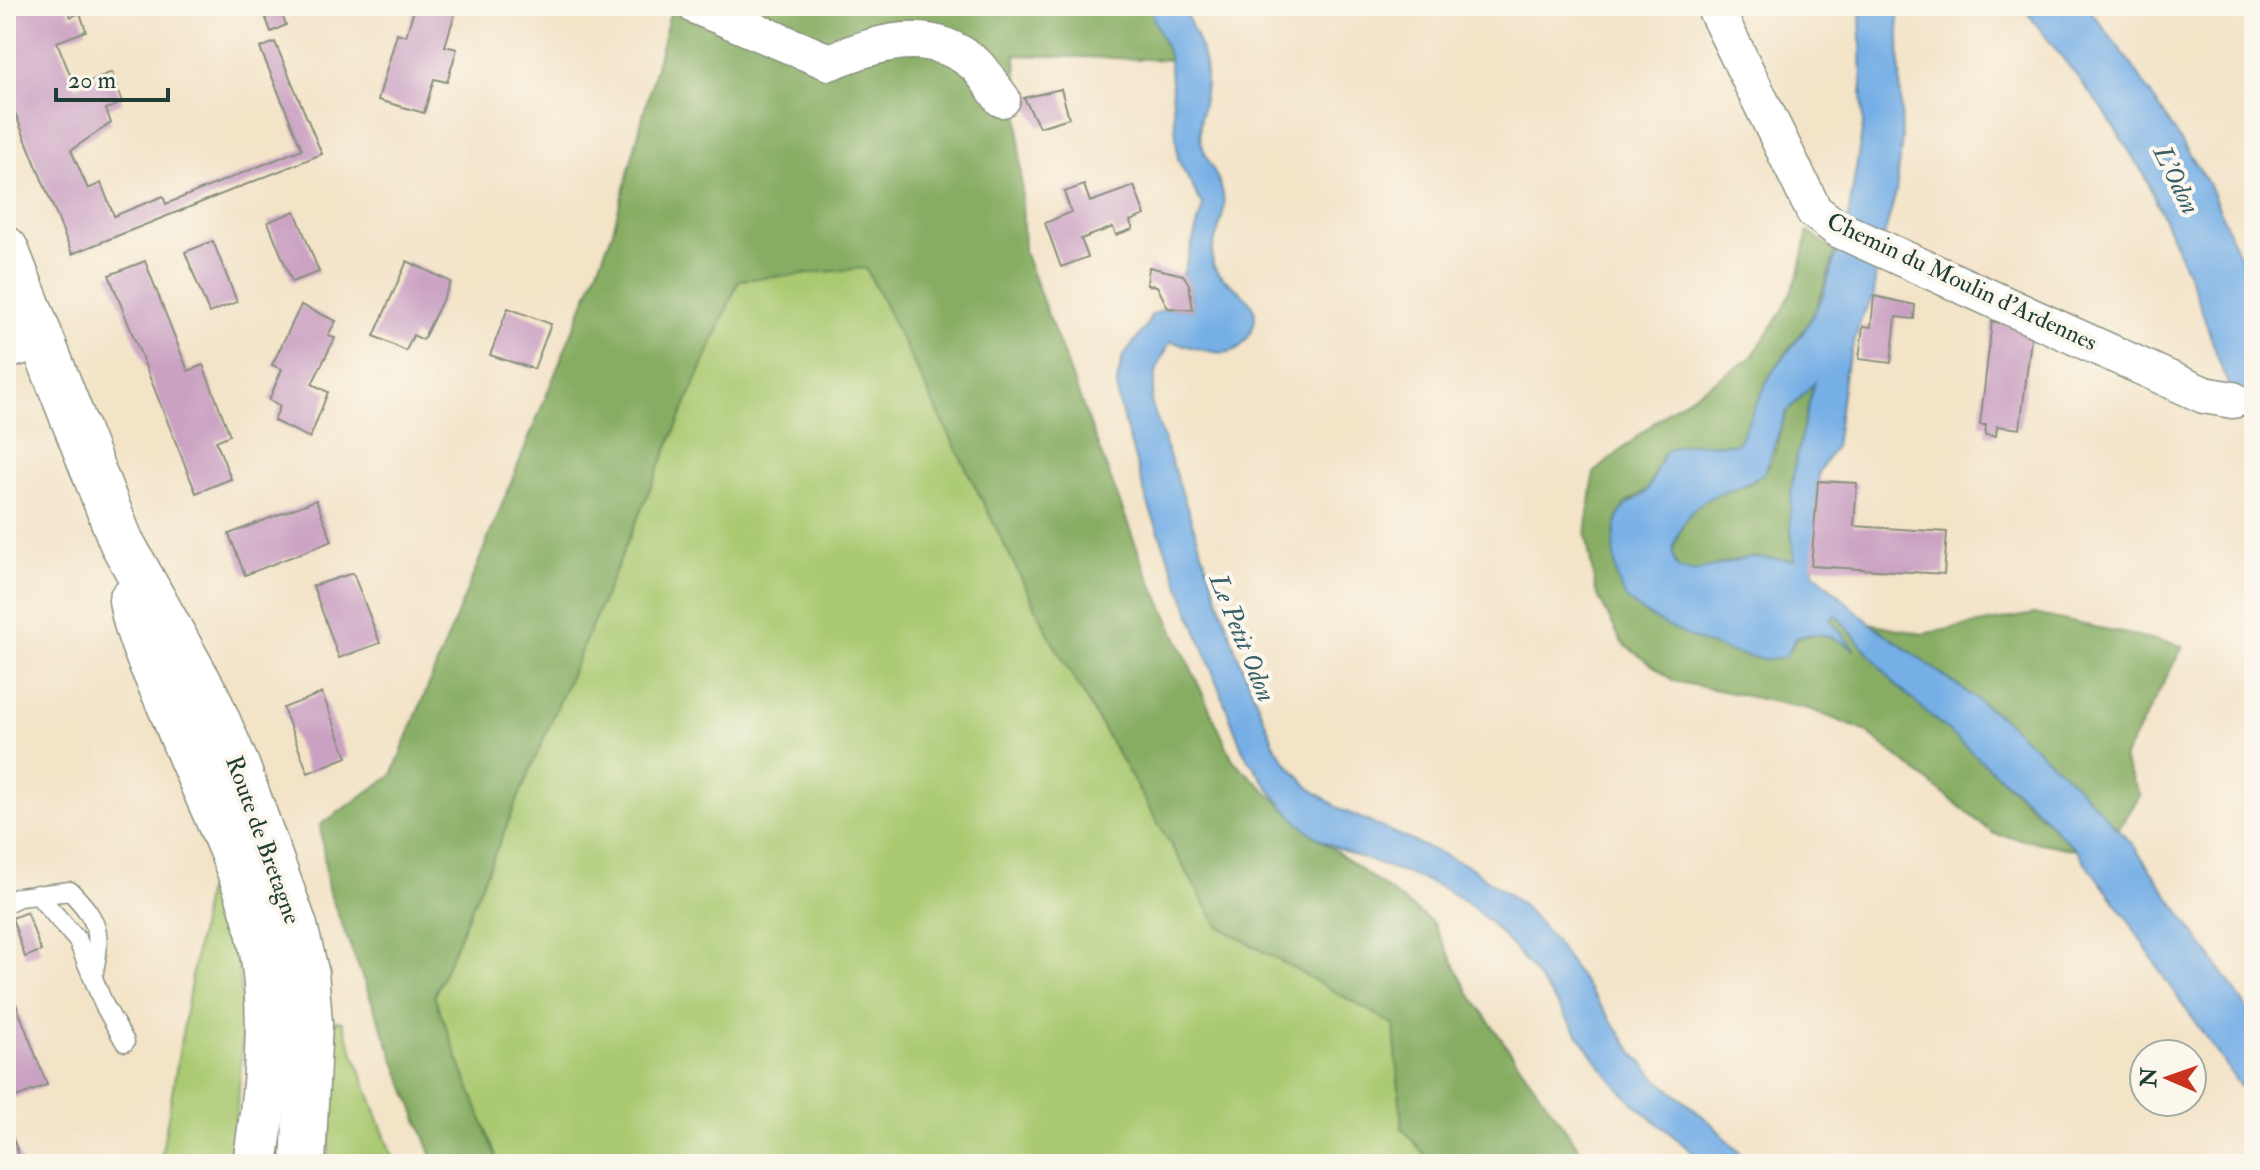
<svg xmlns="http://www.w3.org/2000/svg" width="2260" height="1170" font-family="'IM FELL Double Pica',serif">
<rect width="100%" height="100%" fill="#fbf7ec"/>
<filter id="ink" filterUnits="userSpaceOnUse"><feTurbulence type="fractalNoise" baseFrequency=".0125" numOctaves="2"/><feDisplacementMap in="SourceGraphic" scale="16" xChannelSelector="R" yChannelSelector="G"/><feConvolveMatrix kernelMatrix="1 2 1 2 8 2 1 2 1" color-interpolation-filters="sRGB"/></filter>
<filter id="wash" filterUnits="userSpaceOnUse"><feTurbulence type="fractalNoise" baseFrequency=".006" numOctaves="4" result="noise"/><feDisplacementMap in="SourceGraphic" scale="32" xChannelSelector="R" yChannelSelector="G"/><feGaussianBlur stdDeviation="1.8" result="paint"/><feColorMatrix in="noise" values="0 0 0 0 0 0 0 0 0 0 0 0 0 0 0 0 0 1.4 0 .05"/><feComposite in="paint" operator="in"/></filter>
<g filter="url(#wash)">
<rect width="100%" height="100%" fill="#f3e3c7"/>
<g fill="#aac971" stroke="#648352" stroke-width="2">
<path d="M866 267 1054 644 1218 926 1395 1025 1402 1128 1433 1164H499L434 996 739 280Z"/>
<path d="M207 888C216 908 231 930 235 951 249 1018 240 1094 229 1161L228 1164H160Z"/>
<path d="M335 1021H342L395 1164H328Z"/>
</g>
<g fill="#87ad63" stroke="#53754c" stroke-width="2">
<path d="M672 6H1165L1176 60 1016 55 1024 252 1144 566 1233 760 1310 832 1433 923 1469 993 1590 1164H1433L1402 1128 1394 1025 1218 926 1054 644 866 268 739 280 434 996 499 1164H435L328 889 320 825 392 775 612 234Z"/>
<path d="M1808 232 1836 252 1813 317 1771 374 1738 444 1697 445 1661 458 1648 489 1625 504 1614 536 1617 572 1627 599 1647 615 1686 634 1791 649 1796 638C1817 630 1834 636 1852 648L1829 619 1836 615C1908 703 1997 769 2076 850L1994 834 1865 731 1809 709 1674 681 1622 643 1596 592 1586 535 1594 473 1668 411 1751 358 1782 312 1799 274Z"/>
<path d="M1814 381C1800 445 1782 494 1796 560H1735L1693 572 1678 568 1672 553C1697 468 1737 509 1768 467 1778 452 1778 430 1786 414 1792 401 1804 391 1814 381Z"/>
<path d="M2034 614 2183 646 2123 759 2140 796 2118 829 2001 717 1870 623 1922 634Z"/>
</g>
<g fill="#76afe6" stroke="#4a768d" stroke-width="2" fill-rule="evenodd">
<path d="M1149 6H1182C1193 30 1207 54 1206 81 1206 99 1198 119 1200 136 1203 161 1224 178 1224 205 1224 224 1208 246 1213 264 1220 288 1274 296 1248 337 1231 367 1195 345 1170 342L1157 368 1151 402 1236 651 1275 746 1286 762 1311 789 1342 810 1469 866 1525 907 1554 940 1637 1057 1658 1080 1711 1123 1750 1164H1704C1675 1133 1637 1112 1610 1078 1567 1023 1531 957 1477 911 1432 872 1374 869 1323 841 1288 820 1265 783 1243 751L1147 501 1118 400 1117 382 1123 356 1146 327 1151 315 1168 308 1193 310 1189 285 1183 275 1203 206 1178 160 1169 56Z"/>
<path d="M1860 6H1898L1902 139 1896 192 1876 267 1874 296 1862 316 1845 372 1835 447 1819 472 1813 572 1870 623 2001 717 2073 782 2133 845 2254 1018V1106L2165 979 2127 918 2076 850 2036 809 1895 684 1836 615 1830 619 1855 650C1837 637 1819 629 1796 638L1785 657C1752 669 1652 625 1628 600 1612 583 1611 539 1618 518 1623 501 1640 502 1648 489 1658 475 1657 451 1677 446 1697 440 1718 448 1738 443L1771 374 1803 333 1822 298 1848 218 1863 125ZM1814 383C1799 449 1782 491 1795 560L1750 557 1693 572 1678 568C1670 556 1673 545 1679 532 1701 485 1730 499 1764 473L1786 413Z"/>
<path d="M2022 6H2087L2132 65 2208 183 2254 290V435L2224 375 2192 283 2146 178 2104 111Z"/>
</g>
<g id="blocks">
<g fill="#caa1c2">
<path d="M6 6H66L71 17 80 13 86 31 57 42 75 87 112 72 122 103 106 109 111 123 71 150 88 189 101 183 114 216 163 196 166 204 302 149 260 48 275 42 322 154 72 254 6 91Z"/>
<path d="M415 6 456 10 445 46 457 49 447 82 434 79 424 113 378 100 397 33 406 36Z"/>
<path d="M279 7 286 25 271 32 264 13Z"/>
<path d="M1061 89 1069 118 1039 127 1024 98Z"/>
<path d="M1084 185 1090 202 1134 186 1145 215 1130 221 1133 229 1116 235 1113 227 1081 239 1088 257 1061 267 1045 223 1071 212 1064 192Z"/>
<path d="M295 211 319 272 292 282 268 222Z"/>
<path d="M213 241 237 302 209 313 185 252Z"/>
<path d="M145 261 188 371 203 365 230 435 216 441 231 479 196 493 109 275Z"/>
<path d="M407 261 451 282 423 340 413 335 406 351 374 336Z"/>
<path d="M1149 267 1183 275 1189 284 1193 310 1168 308 1157 286 1147 285Z"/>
<path d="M1874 296 1915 305 1914 319 1896 317 1891 363 1859 359 1863 326 1871 327Z"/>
<path d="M301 305 336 321 328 335 335 338 312 384 328 392 310 438 274 421 280 406 269 400 282 369 272 365Z"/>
<path d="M508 308 551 324 534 369 490 355Z"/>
<path d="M1992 321 2032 330 2020 429 1997 426 1996 436 1985 435 1986 425H1980Z"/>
<path d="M1818 481 1857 483 1854 526 1947 532 1944 574 1811 566Z"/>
<path d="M316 500 332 541 245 575 229 534Z"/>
<path d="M353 573 380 643 339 658 313 586Z"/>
<path d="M322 693 347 757 308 773 283 708Z"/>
<path d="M27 912 41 951 25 957 12 918Z"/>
<path d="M6 978 47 1085 6 1101Z"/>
<path d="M11 1133 22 1164H6V1135Z"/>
</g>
</g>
</g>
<g filter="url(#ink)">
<use href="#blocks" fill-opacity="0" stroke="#89907e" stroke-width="2"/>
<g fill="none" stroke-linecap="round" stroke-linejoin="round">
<defs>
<g id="service">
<path d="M37 894 78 941 104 1005 125 1042"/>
<path d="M6 903 19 897 70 891C100 921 102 935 93 976"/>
</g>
<g id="minor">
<path d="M696 6 829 62C878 43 929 25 975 64 985 73 993 88 1002 99"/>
<path d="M1714 6 1814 211 1838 229 2204 395 2233 400"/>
<path d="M6 351 42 340"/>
</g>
<g id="secondary">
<path d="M6 249 121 541 208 698 238 768 295 926 306 971 310 1023 303 1164"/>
<path d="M131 600C137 641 160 681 175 719 199 782 231 841 251 905 277 987 268 1080 255 1164"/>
</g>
</defs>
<use href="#service" stroke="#89907e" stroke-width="21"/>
<use href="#minor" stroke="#89907e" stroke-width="39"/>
<use href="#secondary" stroke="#89907e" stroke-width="47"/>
<use href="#service" stroke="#fff" stroke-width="18"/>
<use href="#minor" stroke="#fff" stroke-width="36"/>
<use href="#secondary" stroke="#fff" stroke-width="44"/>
</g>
</g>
<g text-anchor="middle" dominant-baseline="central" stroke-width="8" stroke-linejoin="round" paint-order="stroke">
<g font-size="24" fill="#1f3d34" stroke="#fbf7ec">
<text transform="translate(1962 282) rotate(25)">Chemin du Moulin d'Ardennes</text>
<text transform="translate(263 840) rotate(70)">Route de Bretagne</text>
</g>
<g font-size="26" font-style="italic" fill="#395f69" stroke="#fbf7ec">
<text transform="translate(2176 180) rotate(64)">L'Odon</text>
<text transform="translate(1242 638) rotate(68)">Le Petit Odon</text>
</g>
</g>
<rect width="2260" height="1170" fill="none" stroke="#fbf7ec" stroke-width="32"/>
<g transform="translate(2168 1078) rotate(272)"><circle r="38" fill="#fbf7ec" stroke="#a3ada2" stroke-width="2"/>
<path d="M0-6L14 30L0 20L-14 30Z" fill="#c8321e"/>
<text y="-12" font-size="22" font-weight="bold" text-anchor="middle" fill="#1f3d34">N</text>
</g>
<path d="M56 88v12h112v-12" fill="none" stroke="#1f3d34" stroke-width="4"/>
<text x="68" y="88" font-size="24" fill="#1f3d34" stroke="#fbf7ec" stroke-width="6" paint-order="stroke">20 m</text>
</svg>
